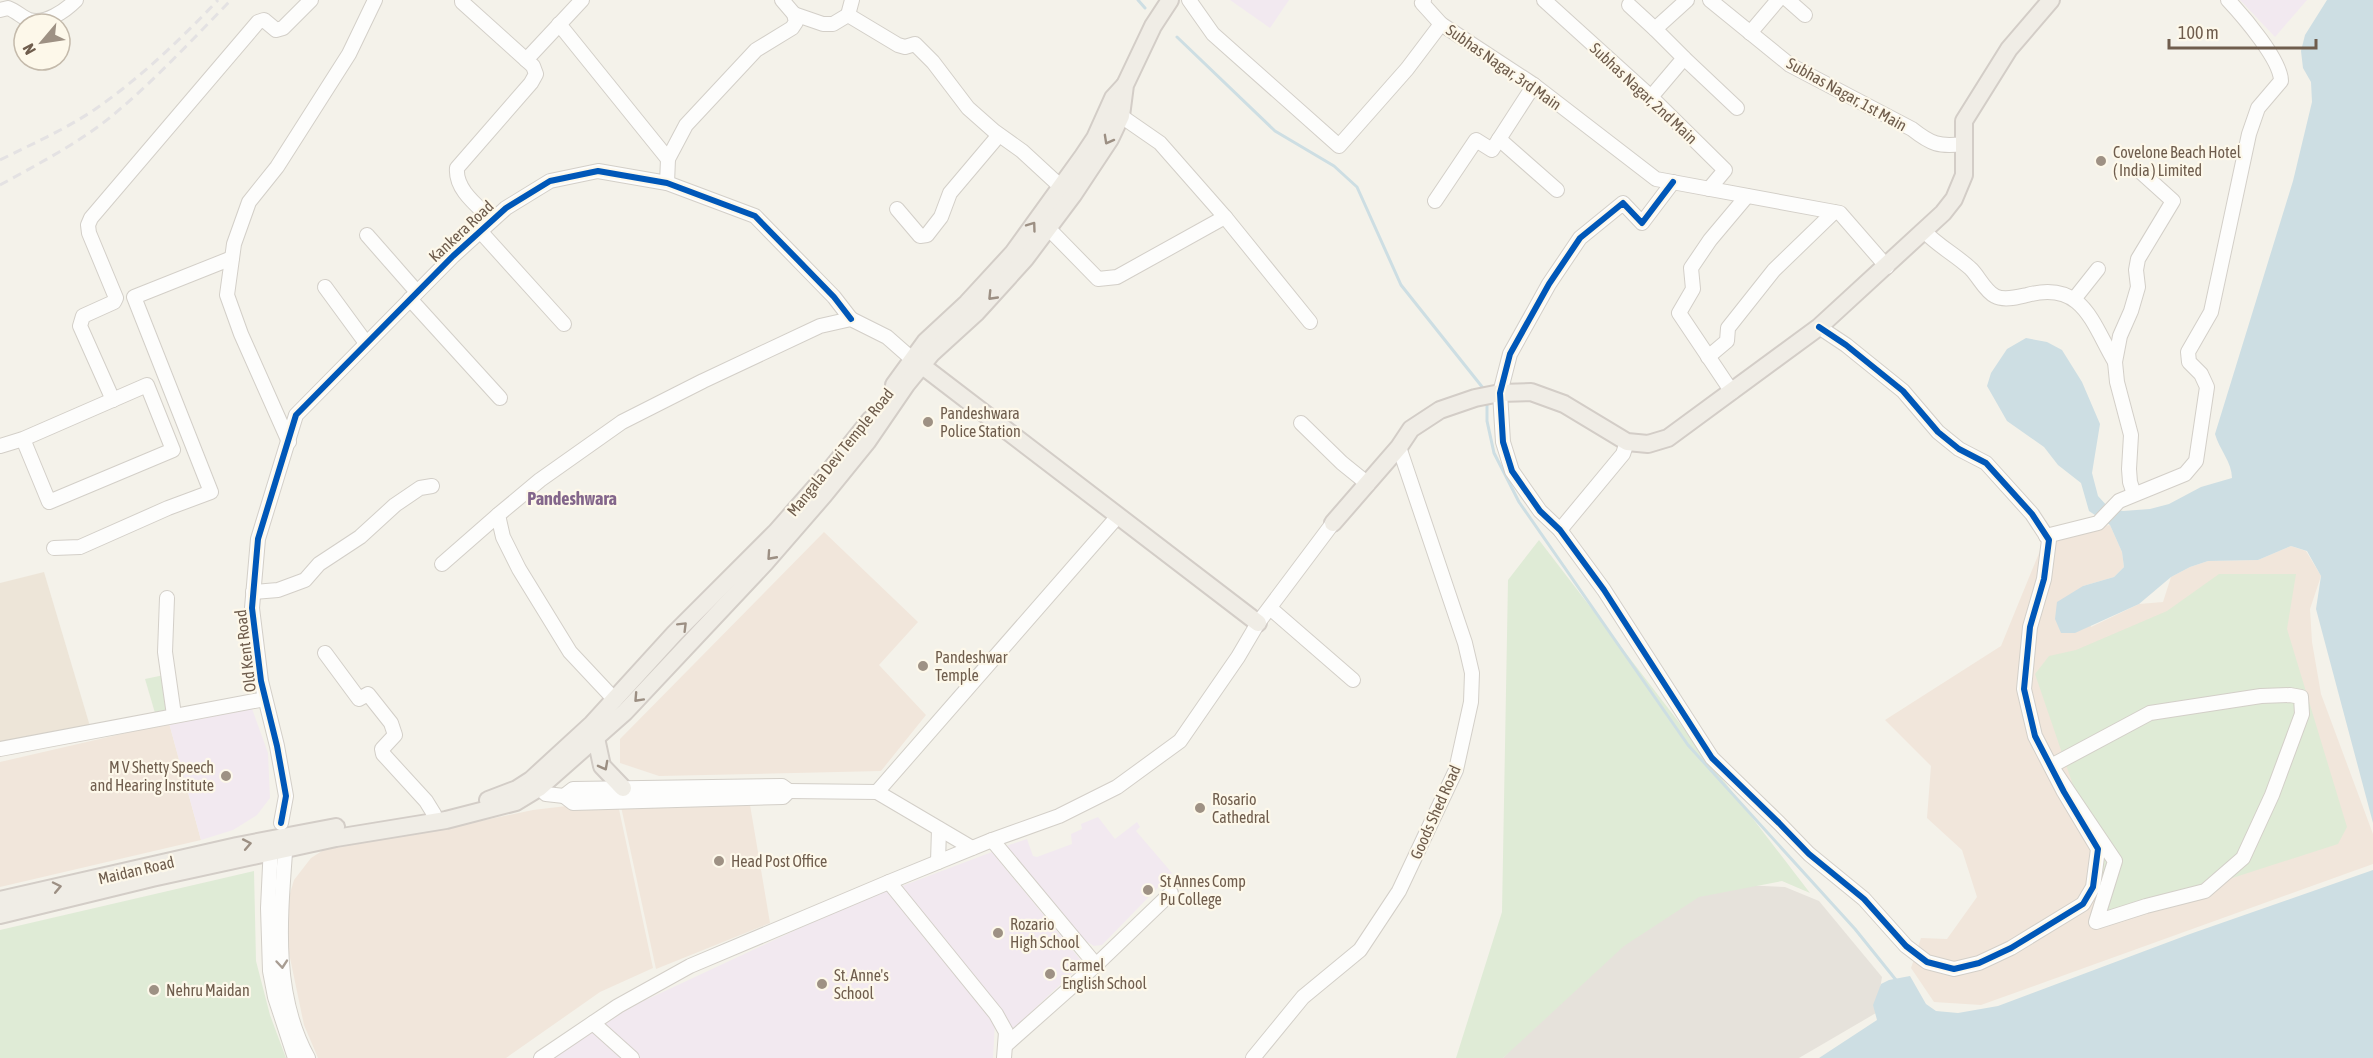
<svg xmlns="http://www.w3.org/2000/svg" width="2373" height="1058" font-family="'Asap Condensed',sans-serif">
<rect width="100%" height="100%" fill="#f4f2ea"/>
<path fill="#ede5d8" d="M44 572 92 733 0 750V583Z"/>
<g fill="#f1e6db">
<path d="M2110 525 2122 552 2124 567 2114 577 2083 586 2091 627 2139 604 2163 602 2171 577 2190 567 2208 561 2258 560 2291 546 2306 551 2321 576 2310 609 2312 642 2321 694 2373 834V864L1981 1005 1934 1002 1911 968 1921 938 1947 939 1977 897 1962 850 1927 818 1931 766 1885 720 2001 646 2046 536Z"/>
<path d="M824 532 918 622 879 665 926 715 881 771 659 776 620 763V739Z"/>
<path d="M169 723 201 840 0 887V762Z"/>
<path d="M617 800 653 968 600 992 506 1058H318L304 1025 289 953 285 910 294 880 311 858 333 844 480 821 533 810Z"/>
<path d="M620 802 750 805 770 923 656 969Z"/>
</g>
<path fill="#e6e2db" d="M1721 884 1785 887 1819 901 1882 977 1876 1013 1799 1058H1503L1578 980 1674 897Z"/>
<g fill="#f2e9f0">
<path d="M1230 0H1289L1270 28Z"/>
<path d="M2240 0H2307L2275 37Z"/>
<path d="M251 706 268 753 270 798 257 815 233 830 201 840 169 723Z"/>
<path d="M1098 817 1115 839 1137 822 1140 827 1136 831 1172 873 1102 945 1094 946 1084 940 1003 847 1027 839 1033 856 1037 857 1072 844 1071 834 1082 829 1081 824Z"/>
<path d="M992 852 1083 963 1013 1029 902 886Z"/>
<path d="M888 887 995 1022 993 1058H551L620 1012Z"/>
</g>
<g fill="#dfebd6">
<path d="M1539 540 1810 893 1782 881 1699 897 1624 946 1503 1058H1456L1502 912 1508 580Z"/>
<path d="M2219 574H2296L2287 629 2347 827 2338 844 2096 922 2099 890 2089 832 2035 674 2049 656 2076 650 2167 611Z"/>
<path d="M164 675 172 709 155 713 145 679Z"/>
<path d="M254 871 256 961 270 1015 286 1058H0V930Z"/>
</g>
<g fill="#cddee3">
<path d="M2327 0H2373V823L2316 609 2321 576 2307 551 2291 546 2258 560 2208 561 2190 567 2171 577 2139 604 2075 633H2061L2055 619 2057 602 2083 586 2114 577 2124 567 2122 552 2110 525 2089 511 2081 483 2058 465 2044 447 2007 421 1987 386 1991 373 2007 349 2026 338 2047 342 2062 350 2082 382 2100 424 2092 473 2098 496 2109 508 2123 511 2150 509 2169 504 2201 487 2232 478C2232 462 2219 449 2215 434L2293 181 2312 102 2311 82 2303 68 2301 51 2305 35Z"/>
<path d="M2373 870V1058H1819L1877 1020 1873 1005 1881 984 1889 980 1910 976 1926 1004 1936 1011 1958 1013 1998 1006 2190 934Z"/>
</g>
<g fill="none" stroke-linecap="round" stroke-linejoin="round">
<g stroke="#cddee3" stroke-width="3">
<path d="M1138 0 1145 8"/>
<path d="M1177 37 1275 131 1334 166 1357 187 1401 285 1483 388"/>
<path d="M1487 404V421L1494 453 1519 502 1688 745 1855 929 1896 980"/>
</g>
<defs>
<g id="minor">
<path d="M462 0V2L533 66 536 74 531 83 457 168C455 190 478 206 492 220"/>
<path d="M1189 0 1213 34 1339 146 1407 69 1441 24 1534 85 1656 179 1840 213 1887 267"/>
<path d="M1424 0 1422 3 1441 24"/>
<path d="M1544 0 1651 97 1725 170 1709 189"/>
<path d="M1710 0 1790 65 1912 129C1931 144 1939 147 1963 144"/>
<path d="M1788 0 1805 15"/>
<path d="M1629 5 1655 29"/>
<path d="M0 10 8 8C16 11 22 17 29 20 45 25 65 11 76 0"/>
<path d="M794 14 823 24H833L848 15 898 45 905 47 915 44 933 62 968 108 994 131 1022 151 1060 186"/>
<path d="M848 15 852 0"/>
<path d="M559 24 668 159"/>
<path d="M1750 33 1778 0"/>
<path d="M1684 58 1737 108"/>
<path d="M526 60 582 0"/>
<path d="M1651 97 1684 58 1655 29 1687 0"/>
<path d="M1121 116 1160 143 1225 217 1310 322"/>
<path d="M1499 139 1557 190"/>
<path d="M1673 182 1642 223 1623 203 1580 238 1549 284 1510 354 1500 393 1503 442 1512 471 1540 511 1560 530 1604 590 1712 758 1779 823 1809 854 1864 899 1906 946 1927 962 1954 969 1979 963 2011 948 2083 904 2093 887 2098 849 2064 792 2035 736 2024 689 2030 627 2044 579 2049 540 2032 514 1986 463 1959 449 1938 432 1903 391 1846 345 1819 327"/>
<path d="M667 183 668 159 686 125 756 50 792 28 796 22 794 14 782 0"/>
<path d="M1435 201 1476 140 1492 150 1534 85"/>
<path d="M897 209 920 236 927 235 941 217 950 193 999 135"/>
<path d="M1048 228 1098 279 1117 277 1225 217"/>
<path d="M480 231 564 324"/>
<path d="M1924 231C1938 246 1956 255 1971 269 1979 277 1985 291 1995 296 2004 301 2018 297 2027 295 2083 280 2092 323 2115 362"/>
<path d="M367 235 417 292"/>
<path d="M325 287 366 343"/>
<path d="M2075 298 2098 269"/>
<path d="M410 299 500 398"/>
<path d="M1708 357 1727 341 1728 328 1774 270 1834 212"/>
<path d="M1732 392 1679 313 1693 289 1691 268 1710 240 1747 196"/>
<path d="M113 400 80 326 83 316 114 302 116 298 89 233 88 225 91 218 258 22 264 20 276 30 283 28 311 0"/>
<path d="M1301 423 1342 463 1368 484"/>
<path d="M289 442 241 334 227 295 234 244 249 202 277 167 349 54 375 0"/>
<path d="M0 446 23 439 147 385 173 450 49 502 23 439"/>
<path d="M2134 494 2130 482 2129 469 2131 435 2117 382 2115 362 2120 336 2131 311 2138 287 2136 270 2138 259 2173 201 2142 173"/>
<path d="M1560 530 1623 454 1627 442"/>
<path d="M2046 536 2098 523 2119 501 2185 474 2196 461 2207 387 2201 374 2189 362 2188 352 2211 312 2249 134 2258 108 2281 81C2281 60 2243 16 2228 0"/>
<path d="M54 548 80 547 168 508 211 492 134 297 232 258"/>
<path d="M442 564 498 515"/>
<path d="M253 592 278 590 305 580 319 564 360 537 395 505 420 488 432 486"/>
<path d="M167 598 165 652 174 715"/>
<path d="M1270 608 1353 680"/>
<path d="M325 653 359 699 368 694 391 723 395 735 382 749 383 754 426 801 434 814"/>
<path d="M2290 695 2301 697 2302 714 2272 795 2243 858 2205 891 2146 906 2096 922 2115 861 2051 766 2150 713 2261 696Z"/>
<path d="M615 700 570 652 519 569 503 537 498 515 540 480 622 422 703 381 820 326 851 319 887 337 912 359"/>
<path d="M0 749 265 699"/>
<path d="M533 782 546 794 564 796"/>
<path d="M782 786 789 791 783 797 573 803 564 796 573 789Z"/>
<path d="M789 791 877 792 972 848"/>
<path d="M877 792 1118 516"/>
<path d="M281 823 286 796 277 746 261 681 252 608 258 539 296 415 453 256 506 208 550 181 598 171 667 183 755 216 834 297 851 319"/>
<path d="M286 839C281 912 271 991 308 1058"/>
<path d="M992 840 1096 965 1171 893"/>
<path d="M271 845 268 908 270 971 275 997 295 1058"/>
<path d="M938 862 939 829"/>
<path d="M889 882 996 1014 1006 1032 1004 1058"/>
<path d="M593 1023 632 1058"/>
<path d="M1007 1044 1096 965"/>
<path d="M541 1058 618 1006 690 966 889 882 992 840 1059 816 1117 787 1180 741 1238 657 1258 623 1333 523"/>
<path d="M1253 1058 1303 997 1360 950 1399 891 1456 770 1471 702 1472 673 1465 643 1399 447"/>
</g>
<g id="major">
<path d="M916 361 1258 623"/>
<path d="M894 385 926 341 967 303 1013 253 1083 156 1095 138 1113 98 1124 86"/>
<path d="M1333 523 1399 447 1411 429 1440 410 1475 398 1500 393 1531 392 1564 404 1627 442 1648 444 1668 438 1819 327 1943 213 1954 199 1964 175V121L2009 49 2051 0"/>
<path d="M596 738 602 766 623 788"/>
<path d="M488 800 517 789 531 780 592 724 675 633 776 532 827 474 871 419"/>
<path d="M0 900 237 846 336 827"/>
<path d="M0 915 152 878 336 838 446 820 516 802 539 788 625 712 765 563 824 495 867 442 906 385 932 353 977 312 1025 259 1073 195 1110 139 1121 116 1125 85 1153 26 1170 0"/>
</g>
</defs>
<use href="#minor" stroke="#d3cfc8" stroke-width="16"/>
<use href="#major" stroke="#d3cdc7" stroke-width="20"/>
<use href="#minor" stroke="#fdfdfc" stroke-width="14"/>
<use href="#major" stroke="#f0ede6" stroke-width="16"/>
<g stroke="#e4e2e3" stroke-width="3" stroke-dasharray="9 6" stroke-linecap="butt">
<path d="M0 160C32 144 64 130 94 110 139 79 180 40 218 0"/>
<path d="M0 185C38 164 79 143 113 115 155 80 193 39 231 0"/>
</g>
<defs>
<g id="cycleway">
<path d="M1673 182 1642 223 1623 203 1580 238 1549 284 1510 354 1500 393 1503 442 1512 471 1540 511 1560 530 1604 590 1712 758 1779 823 1809 854 1864 899 1906 946 1927 962 1954 969 1979 963 2011 948 2083 904 2093 887 2098 849 2064 792 2035 736 2024 689 2030 627 2044 579 2049 540 2032 514 1986 463 1959 449 1938 432 1903 391 1846 345 1819 327"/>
<path d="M281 823 286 796 277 746 261 681 252 608 258 539 296 415 453 256 506 208 550 181 598 171 667 183 755 216 834 297 851 319"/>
</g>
</defs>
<use href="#cycleway" stroke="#fdf8ea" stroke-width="10"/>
<use href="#cycleway" stroke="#0057b8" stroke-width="6"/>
</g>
<defs><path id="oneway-chevron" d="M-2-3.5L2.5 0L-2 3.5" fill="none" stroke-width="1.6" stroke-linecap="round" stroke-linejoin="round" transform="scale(1.5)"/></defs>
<g stroke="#9c8f83">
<use href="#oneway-chevron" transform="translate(1108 140) rotate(119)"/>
<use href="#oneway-chevron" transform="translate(1032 226) rotate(-54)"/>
<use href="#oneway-chevron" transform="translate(992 296) rotate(134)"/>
<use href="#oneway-chevron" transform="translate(771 556) rotate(132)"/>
<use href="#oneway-chevron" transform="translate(683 626) rotate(-45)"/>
<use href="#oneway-chevron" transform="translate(638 698) rotate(133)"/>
<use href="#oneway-chevron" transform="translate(604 766) rotate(62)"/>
<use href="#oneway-chevron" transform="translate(247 844) rotate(-11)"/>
<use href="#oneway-chevron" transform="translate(57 887) rotate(-12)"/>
</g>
<use stroke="#a89d93" href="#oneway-chevron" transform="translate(282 964) rotate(85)"/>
<g fill="#9e9184" stroke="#fdf8ea" stroke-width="2">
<circle cx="2101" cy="161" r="6"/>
<circle cx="928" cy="422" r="6"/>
<circle cx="923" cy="666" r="6"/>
<circle cx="226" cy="776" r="6"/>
<circle cx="1200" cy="808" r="6"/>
<circle cx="719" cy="861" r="6"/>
<circle cx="1148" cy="890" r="6"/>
<circle cx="998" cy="933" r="6"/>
<circle cx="1050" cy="974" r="6"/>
<circle cx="822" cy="984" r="6"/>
<circle cx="154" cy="990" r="6"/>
</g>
<g text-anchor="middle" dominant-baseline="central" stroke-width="4.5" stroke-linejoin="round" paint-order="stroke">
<g font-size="16" fill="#6f5d4d" stroke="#fdf8ea">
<text transform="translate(1504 67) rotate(35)">Subhas Nagar, 3rd Main</text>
<text transform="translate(1644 93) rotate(43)">Subhas Nagar, 2nd Main</text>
<text transform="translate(1847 94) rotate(29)">Subhas Nagar, 1st Main</text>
<text transform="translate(461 231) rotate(-43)">Kankera Road</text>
<text transform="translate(840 452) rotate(-51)">Mangala Devi Temple Road</text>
<text transform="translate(245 651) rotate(-97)">Old Kent Road</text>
<text transform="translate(1435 812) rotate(-66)">Goods Shed Road</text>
<text transform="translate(136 870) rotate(-13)">Maidan Road</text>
</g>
<g font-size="16" fill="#6f5d4d" stroke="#fdf8ea" text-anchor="start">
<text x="2113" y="152">Covelone Beach Hotel<tspan x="2113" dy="18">( India ) Limited</tspan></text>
<text x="940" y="413">Pandeshwara<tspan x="940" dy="18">Police Station</tspan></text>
<text x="935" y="657">Pandeshwar<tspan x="935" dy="18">Temple</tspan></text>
<text x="214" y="767" text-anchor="end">M V Shetty Speech<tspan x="214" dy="18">and Hearing Institute</tspan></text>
<text x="1212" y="799">Rosario<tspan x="1212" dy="18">Cathedral</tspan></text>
<text x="731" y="861">Head Post Office</text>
<text x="1160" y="881">St Annes Comp<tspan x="1160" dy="18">Pu College</tspan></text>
<text x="1010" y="924">Rozario<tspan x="1010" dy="18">High School</tspan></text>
<text x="1062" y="965">Carmel<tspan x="1062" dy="18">English School</tspan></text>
<text x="834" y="975">St. Anne's<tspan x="834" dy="18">School</tspan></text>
<text x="166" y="990">Nehru Maidan</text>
</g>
<g font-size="18" font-weight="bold" fill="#83668b" stroke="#fdf8ea">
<text x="572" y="498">Pandeshwara</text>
</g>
</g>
<g transform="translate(42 42) rotate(241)"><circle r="28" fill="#fdf8ea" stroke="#c4baab" stroke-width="1.5"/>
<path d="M0-4.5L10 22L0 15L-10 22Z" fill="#9e9184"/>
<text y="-9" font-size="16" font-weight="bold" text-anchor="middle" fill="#6f5d4d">N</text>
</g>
<path d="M2169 39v9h147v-9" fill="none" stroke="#6f5d4d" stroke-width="3"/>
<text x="2178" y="39" font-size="18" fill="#6f5d4d" stroke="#fdf8ea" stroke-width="4.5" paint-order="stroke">100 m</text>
</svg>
